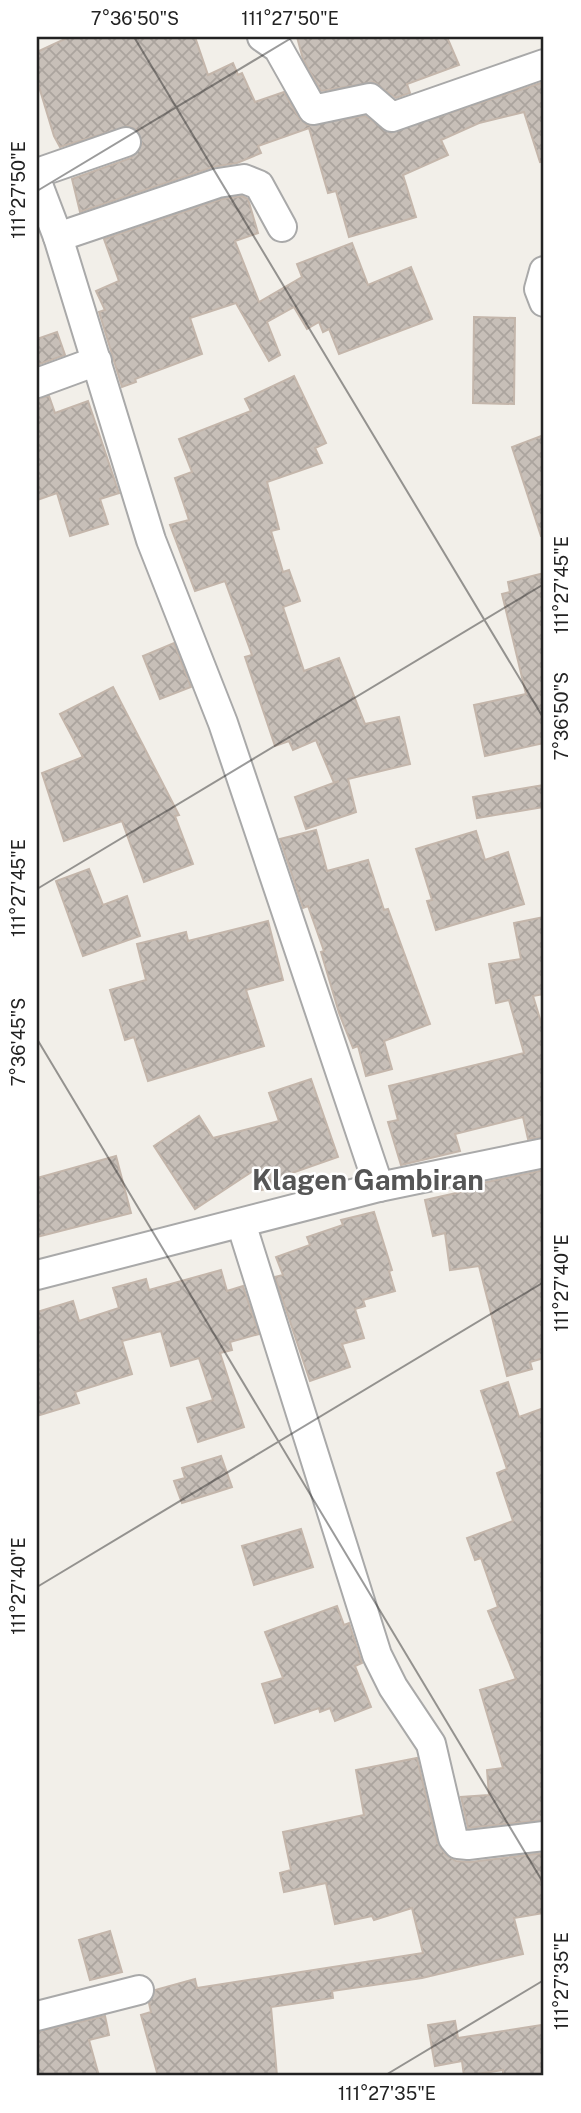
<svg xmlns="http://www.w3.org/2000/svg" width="581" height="2113" font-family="'Public Sans',sans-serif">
<defs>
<pattern id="building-cross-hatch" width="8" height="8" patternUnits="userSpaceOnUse" patternTransform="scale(1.75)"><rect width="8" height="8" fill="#c7bfb8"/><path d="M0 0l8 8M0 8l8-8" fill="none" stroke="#aba49e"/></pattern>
</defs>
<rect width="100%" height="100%" fill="#f2efe9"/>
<g fill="url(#building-cross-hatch)" stroke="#c4b6ab" stroke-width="2">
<path d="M69 37H195L208 75 233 63 238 75 242 73 255 102 284 92 299 118 307 125 365 116 390 133 544 82V161L540 162 524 112 479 123 441 140 448 155 403 175 416 217 349 237 336 191 328 193 309 128 258 146 261 153 237 163 213 167 80 212 72 179 131 158 142 144 137 130 128 126 60 147 54 136 37 80V52Z"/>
<path d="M297 37H447L459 65 407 84 410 93 396 98 374 82 321 91 303 59Z"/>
<path d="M242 196 248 199 258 233 235 241 259 302 302 277 297 264 352 243 368 285 411 267 432 319 339 354 329 329 323 332 319 322 307 329 294 307 267 322 280 355 269 361 236 303 190 318 202 354 135 379 136 382 122 387 99 312 105 310 96 291 119 281 104 239 222 199Z"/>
<path d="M474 317 515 318 514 404 473 403Z"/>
<path d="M57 332 65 355 37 365V339Z"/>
<path d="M294 376 326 443 315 448 322 463 267 482 279 529 271 531 283 572 289 570 300 601 283 607 304 671 339 658 365 724 399 717 410 764 348 779 356 812 306 829 295 797 339 781 334 783 316 740 293 750 289 741 275 746 245 657 252 655 225 581 195 591 170 525 189 520 175 478 192 472 179 439 251 411 245 399Z"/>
<path d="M49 396 55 413 88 401 119 493 100 499 108 524 70 536 57 493 37 500V399Z"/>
<path d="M544 435V536H541L512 447Z"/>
<path d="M544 573V743L485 756 474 705 526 694 502 594 510 592 508 582Z"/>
<path d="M174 643 191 687 160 699 143 656Z"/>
<path d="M113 687 179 815 175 816 193 864 144 882 122 821 64 841 42 773 83 757 60 714Z"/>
<path d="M544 785V807L477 818 473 797Z"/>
<path d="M316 830 327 871 368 860 384 910 388 909 430 1024 384 1041 392 1069 366 1076 358 1046 353 1048 339 1013 321 952 324 951 308 906 303 908 280 839Z"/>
<path d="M476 831 485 860 508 852 524 904 436 930 427 901 432 900 416 849Z"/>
<path d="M89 869 103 905 127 896 140 936 83 956 56 881Z"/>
<path d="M544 917V994L533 996 544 1032V1137L528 1139 523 1117 455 1134 460 1151 401 1165 388 1122 398 1120 389 1086 524 1053 509 1000 496 1003 489 964 521 959 514 923Z"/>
<path d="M268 921 283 980 246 990 264 1046 148 1081 134 1037 125 1040 110 990 146 980 137 944 186 932 188 941Z"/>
<path d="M311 1079 338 1157 289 1174 291 1182 258 1191 253 1171 195 1209 154 1146 199 1116 213 1138 279 1121 269 1093Z"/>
<path d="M116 1156 131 1213 37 1237V1178Z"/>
<path d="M544 1170V1358L530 1362 532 1369 507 1376 479 1266 450 1270 445 1233 433 1236 425 1200 483 1187 482 1183Z"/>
<path d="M374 1212 392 1270 389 1271 395 1291 363 1300 365 1306 355 1309 364 1338 342 1344 350 1367 310 1381 275 1277 283 1275 276 1257 310 1245 307 1237 343 1225 341 1220Z"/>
<path d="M221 1270 227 1291 243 1286 259 1334 230 1342 232 1350 220 1353 244 1427 198 1442 187 1408 213 1400 199 1358 171 1366 161 1331 122 1341 132 1374 75 1392 79 1403 37 1416V1312L73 1301 79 1321 119 1308 113 1288 146 1279 149 1290Z"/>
<path d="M508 1382 519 1417 544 1408V1820L468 1828 461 1797 489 1795 487 1770 503 1768 480 1690 516 1679 488 1611 498 1607 481 1558 475 1560 467 1538 513 1521 497 1473 507 1469 481 1391Z"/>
<path d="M221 1456 232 1487 182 1503 174 1481 185 1478 182 1468Z"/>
<path d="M301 1529 313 1567 254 1585 242 1546Z"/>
<path d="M337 1606 344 1625 349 1623 362 1663 355 1666 371 1707 335 1721 330 1708 320 1712 319 1708 275 1723 262 1684 283 1678 265 1632Z"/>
<path d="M417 1758 437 1842 446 1855 456 1861 470 1862 544 1853V1913L514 1918 523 1954 422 1978 332 1991 333 1998 271 2007 277 2076H158L141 2015 151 2012 149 2003 155 1990 195 1979 197 1988 423 1953 412 1908 374 1920 372 1916 335 1924 326 1883 284 1892 280 1873 291 1870 283 1832 364 1815 356 1770Z"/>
<path d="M110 1931 122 1972 90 1980 79 1940Z"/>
<path d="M105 2016 109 2035 89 2040 99 2076H37V2032Z"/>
<path d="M455 2021 458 2038 542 2025 543 2076H503V2070L464 2076 462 2061 435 2066 428 2025Z"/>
</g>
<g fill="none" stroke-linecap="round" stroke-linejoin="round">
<defs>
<g id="minor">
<path d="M262 37 278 48 313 110 370 98 392 117 544 64"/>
<path d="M37 173 126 142"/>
<path d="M37 182 58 237 151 540 223 723 379 1187"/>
<path d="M58 237 218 183 244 179 259 185 282 227"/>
<path d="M544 271 539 289 544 302"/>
<path d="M37 383 97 361"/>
<path d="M241 1223 377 1655 393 1687 431 1744 453 1838 458 1844 468 1845 544 1836"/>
<path d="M37 1275 379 1187 544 1153"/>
<path d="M37 2016 139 1990"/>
</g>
</defs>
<use href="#minor" stroke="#a9a9a9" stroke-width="32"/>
<use href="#minor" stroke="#fff" stroke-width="28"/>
</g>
<path fill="none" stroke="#222" stroke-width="2" stroke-opacity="0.45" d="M134 37 544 719M37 191 293 37M37 889 544 584M37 1039 544 1884M37 1587 544 1282M384 2076 544 1980"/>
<g text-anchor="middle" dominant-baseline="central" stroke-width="5" stroke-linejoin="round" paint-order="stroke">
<g font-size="28" font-weight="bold" fill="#555" stroke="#fff">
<text x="368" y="1179">Klagen Gambiran</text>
</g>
</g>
<rect width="581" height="2113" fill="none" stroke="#ffffff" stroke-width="77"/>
<rect x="38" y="38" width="504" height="2036" fill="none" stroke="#222" stroke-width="2.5"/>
<g font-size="18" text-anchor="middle" fill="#222">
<text x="135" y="25">7°36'50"S</text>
<text x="290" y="25">111°27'50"E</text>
<text transform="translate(19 190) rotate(-90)" y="6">111°27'50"E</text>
<text transform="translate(562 585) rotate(-90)" y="6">111°27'45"E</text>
<text transform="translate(562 716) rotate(-90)" y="6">7°36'50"S</text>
<text transform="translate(19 888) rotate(-90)" y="6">111°27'45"E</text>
<text transform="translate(19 1042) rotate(-90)" y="6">7°36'45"S</text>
<text transform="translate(562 1283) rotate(-90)" y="6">111°27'40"E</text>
<text transform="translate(19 1586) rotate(-90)" y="6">111°27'40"E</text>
<text transform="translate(562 1981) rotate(-90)" y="6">111°27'35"E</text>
<text x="387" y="2100">111°27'35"E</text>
</g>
</svg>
